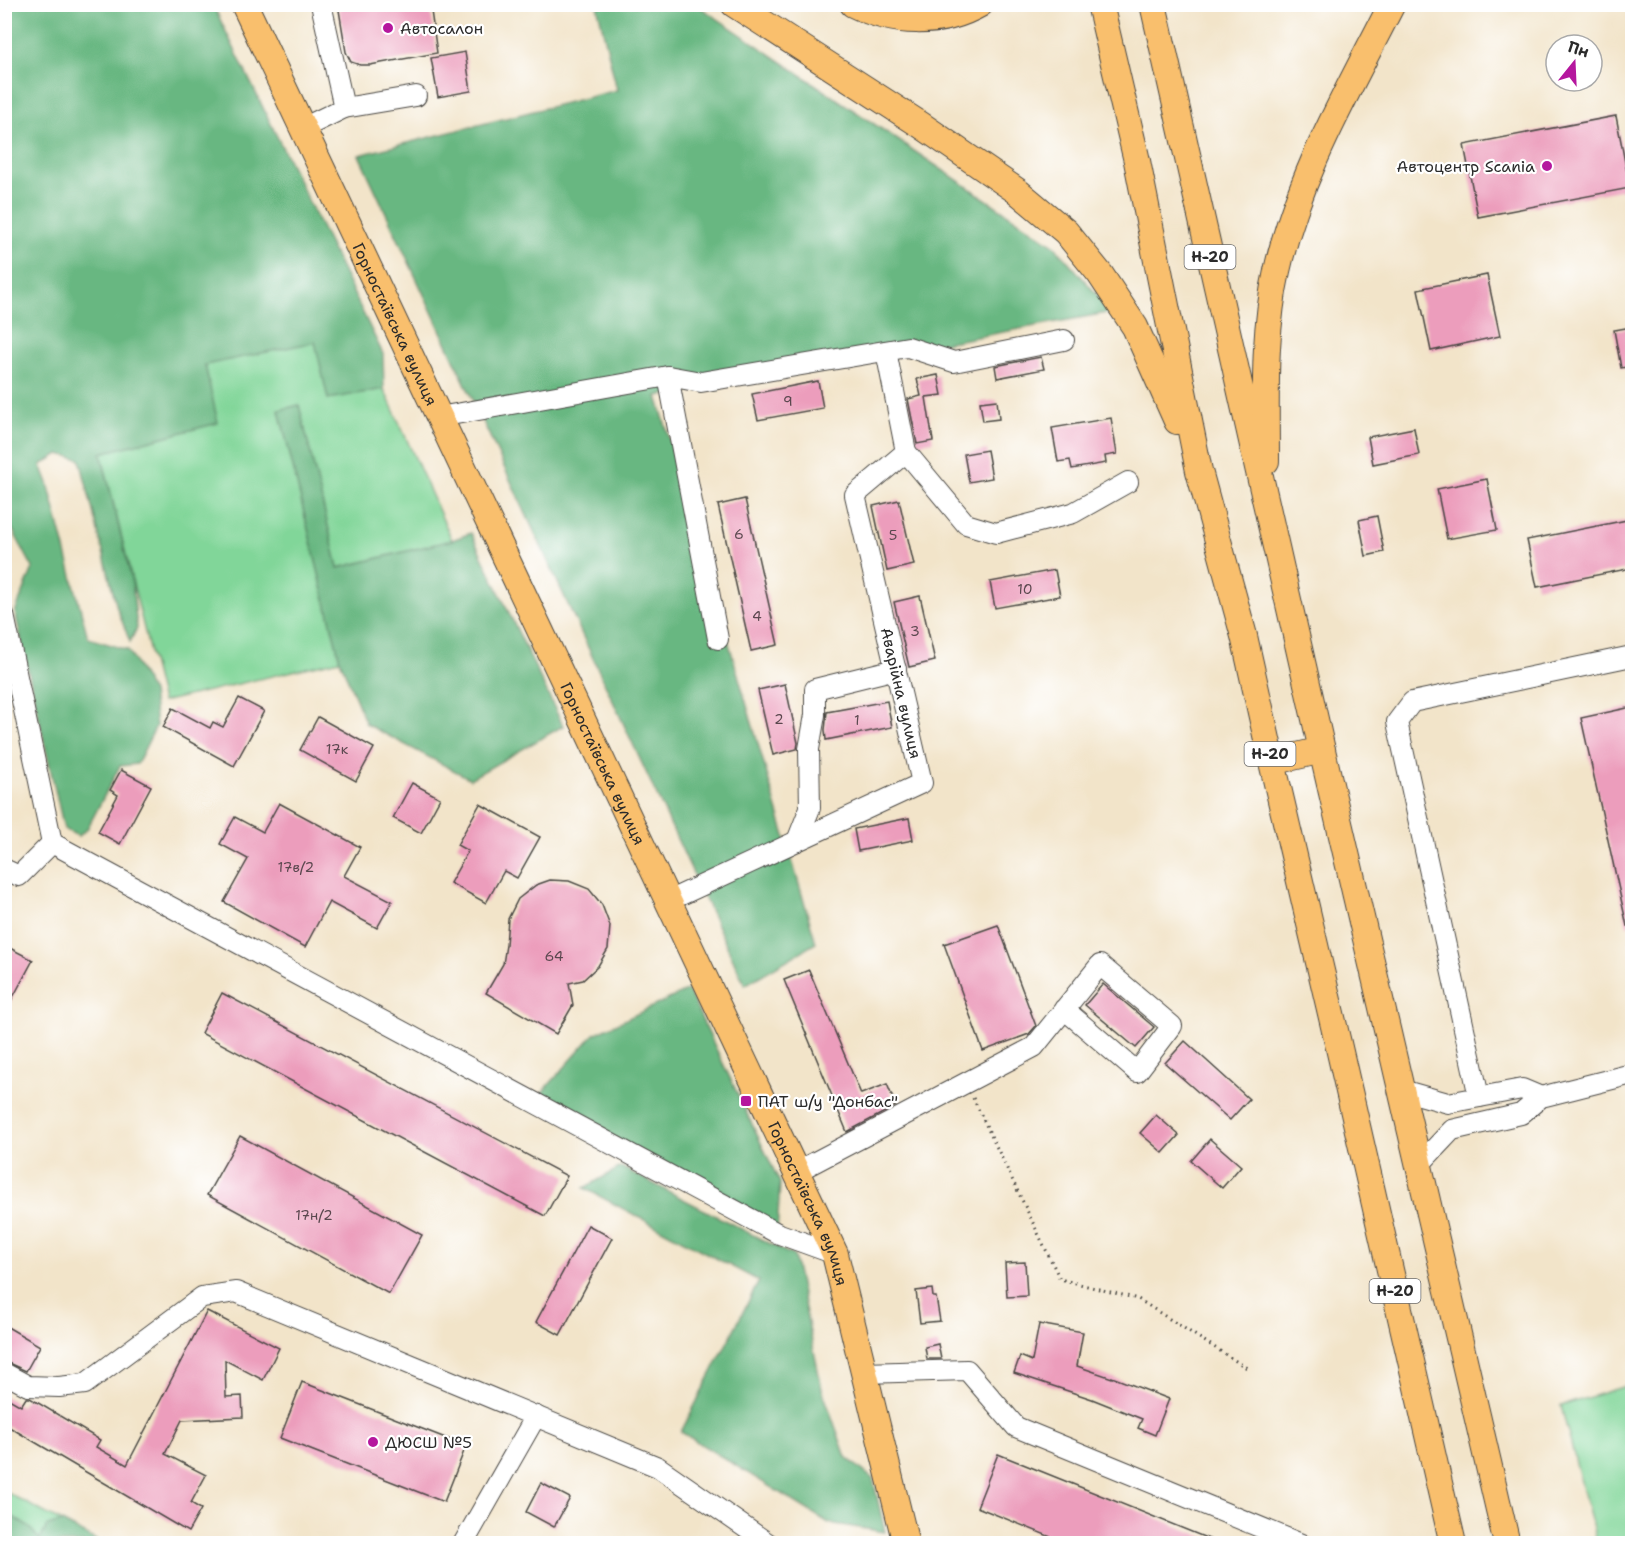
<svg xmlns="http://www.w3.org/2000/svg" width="1637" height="1548" font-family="'Shantell Sans',sans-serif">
<rect width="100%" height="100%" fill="#fff"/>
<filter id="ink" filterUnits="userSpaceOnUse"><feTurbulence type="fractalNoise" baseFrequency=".0167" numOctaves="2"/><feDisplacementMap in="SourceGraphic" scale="12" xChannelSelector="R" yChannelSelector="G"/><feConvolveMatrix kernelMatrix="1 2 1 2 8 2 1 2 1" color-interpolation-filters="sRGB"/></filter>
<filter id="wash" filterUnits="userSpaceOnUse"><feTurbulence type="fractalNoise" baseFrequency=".008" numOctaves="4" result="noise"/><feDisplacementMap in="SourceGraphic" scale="24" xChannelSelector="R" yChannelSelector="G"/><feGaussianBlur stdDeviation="1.35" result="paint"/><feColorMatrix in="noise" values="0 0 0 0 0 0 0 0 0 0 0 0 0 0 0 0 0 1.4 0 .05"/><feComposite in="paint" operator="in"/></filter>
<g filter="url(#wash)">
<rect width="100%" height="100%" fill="#f2e4c9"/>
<g fill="#81d699" stroke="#568062" stroke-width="1.5">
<path d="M316 341 328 399 384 389 452 540 338 568 299 406 279 410 340 660 162 702 101 453 217 423 205 365Z"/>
<path d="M1632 1384V1543H1597L1561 1406Z"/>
<path d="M4 1491 101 1543H5Z"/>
</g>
<g fill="#68b781" stroke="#4a7156" stroke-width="1.5">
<path d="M5 4 213 5 383 354 384 389 328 399 315 342 205 365 218 423 101 453 132 581 137 628 130 642 117 608 80 459 59 454 41 465 48 483 88 638 128 650 152 692 156 726 137 764 120 766 87 829 78 836 64 829 15 612 33 568 5 516Z"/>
<path d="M597 5H697L1054 245 1112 312 657 396 816 943 745 985 359 155 617 90Z"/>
<path d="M299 405 338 568 452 540 471 533 563 726 470 779 366 724 340 660 279 410Z"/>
<path d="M688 990 780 1183 777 1233 532 1104 594 1034Z"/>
<path d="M621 1167 794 1256 822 1389 846 1457 873 1479 885 1532 829 1523 681 1432 759 1281 584 1188Z"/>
<path d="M13 1517 30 1528 40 1540 47 1526 62 1522 101 1543 12 1544 5 1542V1522Z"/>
</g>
<g id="blocks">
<g fill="#ec9dbc">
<path d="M338 4H430L437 53 370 65H360L351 62 346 52Z"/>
<path d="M465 52 471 91 438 97 431 58Z"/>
<path d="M1616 116 1630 188 1478 217 1464 145Z"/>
<path d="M1487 275 1500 336 1431 351 1418 289Z"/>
<path d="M1632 327V366L1621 368 1614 330Z"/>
<path d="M1041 357 1044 369 997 378 995 366Z"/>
<path d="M938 375 942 395 926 397 933 441 917 444 908 399 921 396 917 379Z"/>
<path d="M818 381 823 408 758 420 752 394Z"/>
<path d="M997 400 999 419 983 421 980 402Z"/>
<path d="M1111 418 1117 454 1105 456 1106 463 1072 469 1070 460 1058 462 1052 428Z"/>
<path d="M1414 428 1419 455 1373 464 1368 437Z"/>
<path d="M987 450 992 478 969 482 964 454Z"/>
<path d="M1487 479 1497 530 1447 539 1437 489Z"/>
<path d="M745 499 778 645 751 651 718 505Z"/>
<path d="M899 500 914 565 887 571 873 506Z"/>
<path d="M1377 516 1384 552 1366 556 1359 520Z"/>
<path d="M1632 519V568L1537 587 1527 540Z"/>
<path d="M1055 570 1060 596 995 608 990 582Z"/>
<path d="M920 596 935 661 909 667 894 602Z"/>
<path d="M785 684 798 743 797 749 773 755 758 690Z"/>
<path d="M239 698 264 711 234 766 163 727 173 708 210 728 213 722 223 727Z"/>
<path d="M887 701 892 727 826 740 825 730 827 712Z"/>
<path d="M1632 707V925L1627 926 1581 718Z"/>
<path d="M318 717 374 748 356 781 300 750Z"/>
<path d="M121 770 151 786 120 844 98 832 118 795 110 790Z"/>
<path d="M412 783 440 798 421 833 393 818Z"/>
<path d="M279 803 360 847 344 876 392 901 377 928 329 902 305 947 224 902 248 859 220 844 235 817 263 832Z"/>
<path d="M480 804 540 837 517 878 504 871 486 903 450 883 468 851 457 845Z"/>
<path d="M909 818 913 840 858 851 854 829Z"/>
<path d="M550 880 569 881 589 889 602 905 610 926 608 949 598 966 583 980 569 983 573 1005 556 1034 486 993 503 964 506 945 508 919 518 899 536 885Z"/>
<path d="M998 925 1036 1026 1029 1034 983 1051 944 944Z"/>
<path d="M4 945 33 960 4 1014Z"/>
<path d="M809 970 861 1094 887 1084 896 1106 847 1132 784 980Z"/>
<path d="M1103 984 1154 1027 1136 1048 1085 1005Z"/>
<path d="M222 993 567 1176 545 1216 201 1033Z"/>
<path d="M1185 1041 1249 1099 1230 1120 1165 1063Z"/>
<path d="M1156 1115 1179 1135 1163 1153 1140 1133Z"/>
<path d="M240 1136 422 1235 389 1294 207 1195Z"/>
<path d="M1210 1139 1241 1166 1222 1188 1191 1161Z"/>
<path d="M588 1225 612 1238 560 1335 536 1322Z"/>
<path d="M1025 1262 1027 1296 1007 1297 1005 1263Z"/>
<path d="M932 1289 933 1297H936L940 1321 920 1323 916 1291Z"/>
<path d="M207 1311 279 1348 263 1380 225 1360 226 1397 242 1396 243 1417 182 1420 165 1454 206 1475 191 1503 201 1509 188 1532 4 1424V1396L21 1406 26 1398H30L100 1440 96 1447 127 1465Z"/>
<path d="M1039 1324 1083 1332 1077 1366 1112 1378V1377L1169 1399 1155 1435 1138 1428 1142 1419 1092 1399 1014 1373 1020 1356 1032 1361Z"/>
<path d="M4 1325 40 1346 26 1371 4 1361Z"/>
<path d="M938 1344 941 1359H927L925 1347Z"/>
<path d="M302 1382 466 1446 444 1502 280 1438Z"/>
<path d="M998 1454 1219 1543V1544H1068L977 1507Z"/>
<path d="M541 1483 570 1498 554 1527 526 1512Z"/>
</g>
</g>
</g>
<g filter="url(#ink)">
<use href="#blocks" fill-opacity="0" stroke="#494743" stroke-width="1.5"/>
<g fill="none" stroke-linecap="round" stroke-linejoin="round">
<defs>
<g id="minor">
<path d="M344 108 416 96"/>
<path d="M303 128 344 108 321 4"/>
<path d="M668 376 718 639"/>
<path d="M439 417 668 376 701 382 908 347 954 362 1064 340"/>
<path d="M906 452 966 524 996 533 1073 513 1128 482"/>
<path d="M4 615 52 843 777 1233 835 1254"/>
<path d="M797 841 810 808 809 749 815 715V689L896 669"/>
<path d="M4 869 19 876 52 843"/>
<path d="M668 901 922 783 855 495 906 452 886 351"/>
<path d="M1402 1090 1448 1103 1522 1089 1541 1097"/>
<path d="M1479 1097 1397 722 1412 702 1632 656"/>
<path d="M1419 1165 1452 1130 1521 1114 1541 1097 1632 1074"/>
<path d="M796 1172 1034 1047 1100 965 1172 1026 1137 1072 1064 1009"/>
<path d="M4 1373 28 1386 59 1387 85 1384 202 1297 236 1292 658 1467 769 1544"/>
<path d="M864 1373 967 1370 1016 1427 1301 1544"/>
<path d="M463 1544 536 1416"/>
</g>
<g id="major">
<path id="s1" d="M244 4 835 1254 906 1544"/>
<path d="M734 4 921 125 1017 191 1066 232 1100 274 1135 327 1177 421"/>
<path d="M853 4C893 24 940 27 980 4"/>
<path d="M1100 4 1137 161 1199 471 1244 636 1272 762 1337 1039 1453 1544"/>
<path d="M1153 4 1322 750 1507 1544"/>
<path d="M1266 461C1266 398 1263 333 1277 271 1298 176 1348 91 1392 4"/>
<path d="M1272 762 1322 750"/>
</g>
</defs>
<use href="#minor" stroke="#494743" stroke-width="22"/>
<use href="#major" stroke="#494743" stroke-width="28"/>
<path stroke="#494743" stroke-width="3" stroke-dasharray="1.5 4.5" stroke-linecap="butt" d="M973 1098 1060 1279 1138 1299 1250 1370"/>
<use href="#minor" stroke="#fff" stroke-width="20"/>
<use href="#major" stroke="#f9bf6d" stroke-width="26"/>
</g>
</g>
<g fill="#b5179e" stroke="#fff" stroke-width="2">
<circle cx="388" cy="28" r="6"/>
<circle cx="1547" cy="166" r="6"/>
<rect x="740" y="1095" width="12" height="12" rx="3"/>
<circle cx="373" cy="1442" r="6"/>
</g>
<g text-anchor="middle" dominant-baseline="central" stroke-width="4.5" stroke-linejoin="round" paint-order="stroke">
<g font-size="14" fill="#5b484f">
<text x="788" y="401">9</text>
<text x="739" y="534">6</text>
<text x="893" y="535">5</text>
<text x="1025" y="589">10</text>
<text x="757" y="616">4</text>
<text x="915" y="631">3</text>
<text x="779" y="719">2</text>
<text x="857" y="720">1</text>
<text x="337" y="749">17к</text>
<text x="296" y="867">17в/2</text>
<text x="554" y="956">64</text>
<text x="314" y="1215">17н/2</text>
</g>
<g fill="#fff" stroke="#6b6b6b" stroke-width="1.5">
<rect x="1184.5" y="245" width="51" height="24" rx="4.5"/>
<rect x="1244.5" y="742" width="51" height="24" rx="4.5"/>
<rect x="1369.5" y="1279" width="51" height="24" rx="4.5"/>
</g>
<g font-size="15" font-weight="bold" fill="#2b2b2b">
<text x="1210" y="257">Н-20</text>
<text x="1270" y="754">Н-20</text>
<text x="1395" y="1291">Н-20</text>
</g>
<g font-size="16" fill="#2b2b2b" stroke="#fff" text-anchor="start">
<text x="400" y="28">Автосалон</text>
<text x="1535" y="166" text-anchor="end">Автоцентр Scania</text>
<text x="758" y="1101">ПАТ ш/у "Донбас"</text>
<text x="385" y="1442">ДЮСШ №5</text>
</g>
<g font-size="16" fill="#2b2b2b" stroke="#fff">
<text stroke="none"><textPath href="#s1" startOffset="354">Горностаївська вулиця</textPath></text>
<text transform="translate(901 693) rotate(77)">Аварійна вулиця</text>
<text stroke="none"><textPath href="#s1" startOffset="840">Горностаївська вулиця</textPath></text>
<text stroke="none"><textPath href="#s1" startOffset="1326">Горностаївська вулиця</textPath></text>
</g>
</g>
<rect width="1637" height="1548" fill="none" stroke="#fff" stroke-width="24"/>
<g transform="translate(1574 63) rotate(18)"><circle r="28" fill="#ffffff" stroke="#aaaaaa" stroke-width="1.5"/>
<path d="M0-4.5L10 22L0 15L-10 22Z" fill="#b5179e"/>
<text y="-9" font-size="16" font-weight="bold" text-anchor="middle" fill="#2b2b2b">Пн</text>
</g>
</svg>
